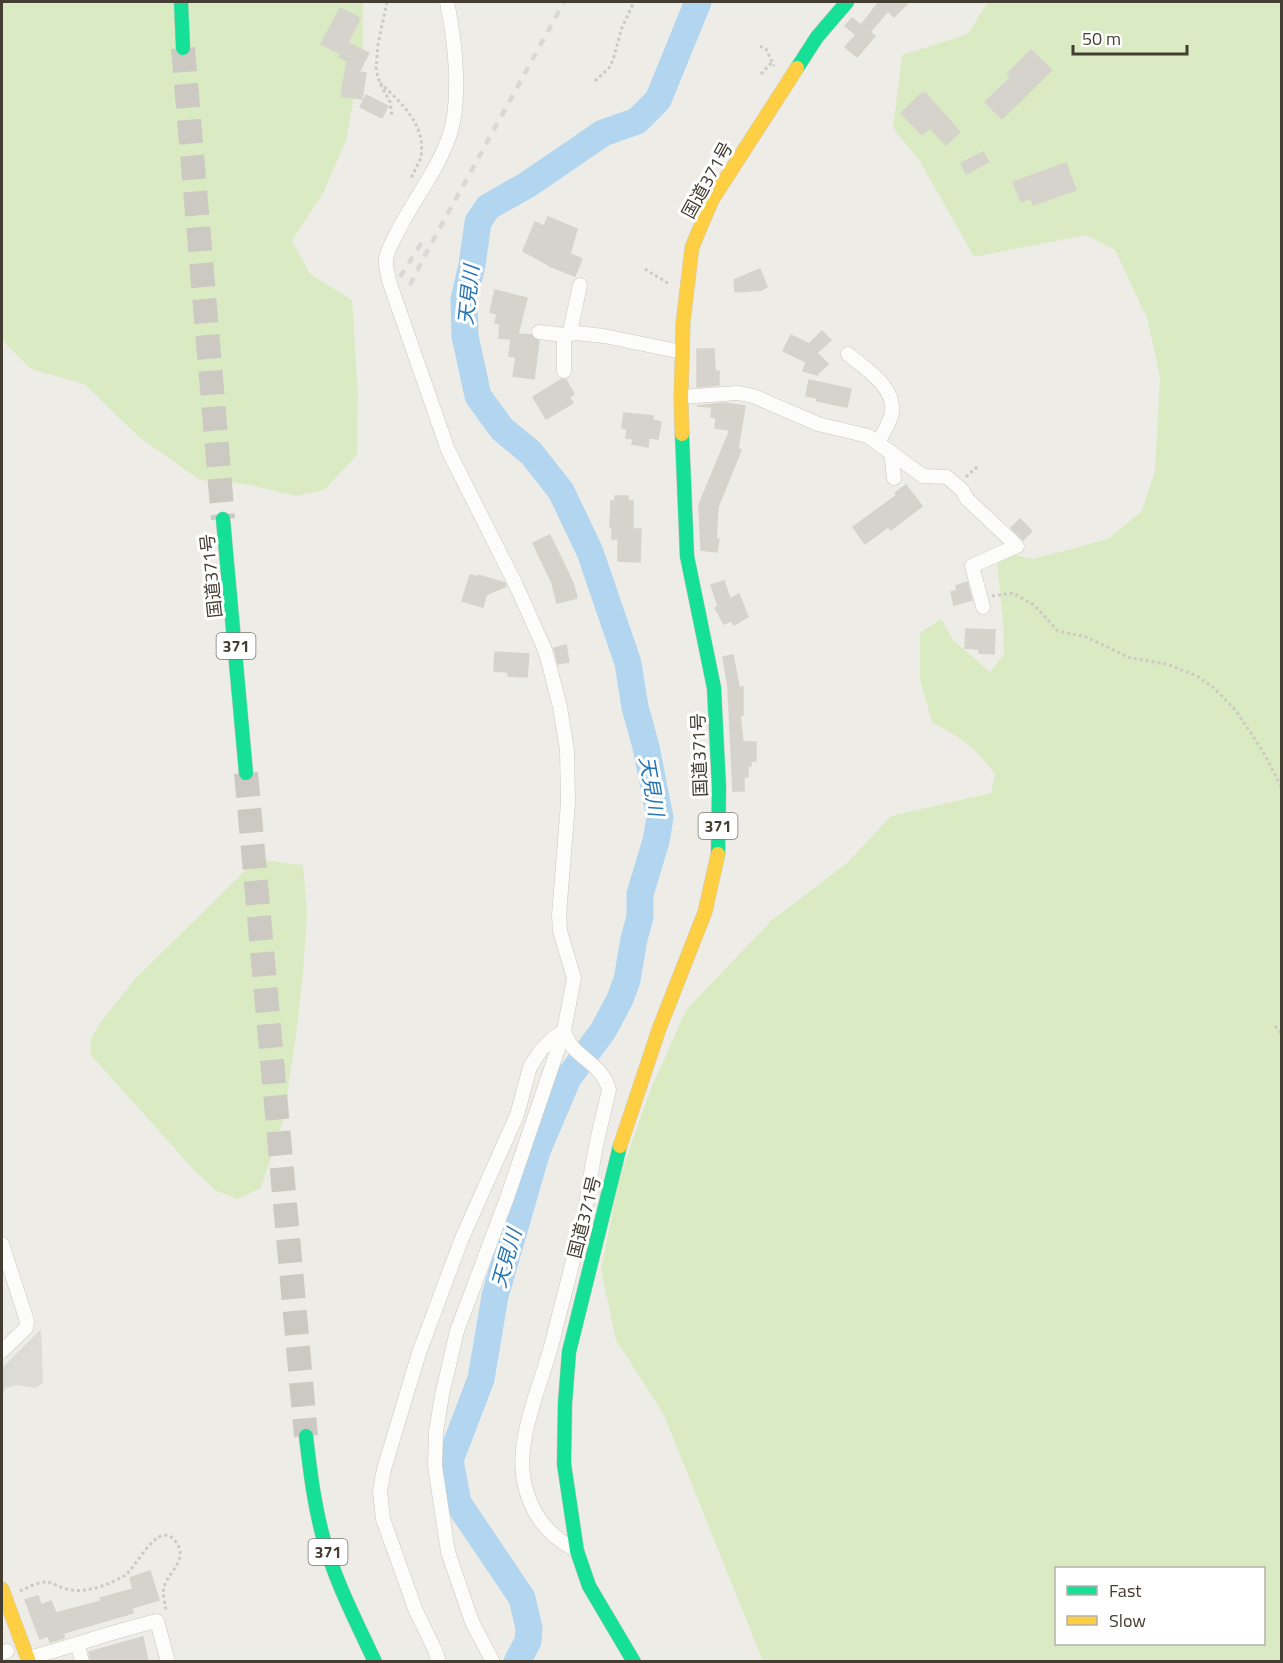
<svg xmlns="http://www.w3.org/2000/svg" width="1283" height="1663" font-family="'Titillium Web','Noto Sans JP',sans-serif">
<rect width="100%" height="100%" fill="#eeece6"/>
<g fill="#daebc3" fill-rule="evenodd">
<path d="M2 2H363V45L346 141 324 191 292 241 310 274 352 300 358 394 357 455 324 490 296 496 246 484 200 480 139 437 84 384 31 369 2 340Z"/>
<path d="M988 2H1281V1661H763L663 1413 616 1340 601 1270 619 1179 648 1096 686 1010 771 921 848 862 891 816 991 793 995 775C976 747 961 738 932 722L920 680V633L941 619 953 640 990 672 1004 654 1003 621 996 551 1033 559 1108 539 1142 511 1155 471 1160 377 1147 318 1115 250 1086 235 974 257 920 161 893 128 902 55 968 34ZM1056 1568H1264V1644H1056Z"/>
<path d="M263 860 303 865 307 911 303 975 296 1035 284 1117 261 1188 237 1199 215 1190 193 1169 90 1054 91 1039 100 1023 134 980 252 864Z"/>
</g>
<path fill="#dddbd6" d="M41 1329 43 1382 36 1388 17 1385 6 1388 2 1395V1368Z"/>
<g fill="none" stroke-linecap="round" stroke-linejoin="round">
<path stroke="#b2d6f0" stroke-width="27" d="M517 1662 528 1641 529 1628 522 1598 458 1503 450 1460 481 1379 495 1296 537 1151 568 1078 603 1031 620 999 627 980 634 939 640 917V894L656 841 660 818 646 747 635 707 628 663 590 552 561 491 531 453 502 429 478 396 465 336 464 299 472 265 478 222 488 207 527 185 603 133 637 121 658 100 698 2"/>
</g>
<g fill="#d6d3cd" stroke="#d6d3cc" stroke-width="1.5">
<path d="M879 2H909L894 17 888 11 870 32 875 36 857 57 845 47 856 35 845 26 852 18 861 25Z"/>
<path d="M340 8 360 18 348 43 369 53 359 72 366 73 362 99 341 96 347 61 339 57 341 54 321 44Z"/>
<path d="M1031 50 1052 70 1002 119 985 102 1011 77 1007 74Z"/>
<path d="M922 93H925L960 132 946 145 930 128 922 135 901 113Z"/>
<path d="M366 95 388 106 382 118 360 107Z"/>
<path d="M983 152 989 162 966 174 961 163Z"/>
<path d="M1066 163 1076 190 1033 205 1031 198 1021 202 1013 182Z"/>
<path d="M548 217 577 229 570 254 582 259 575 276 552 267 523 251 535 222 544 226Z"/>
<path d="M760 269 767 287 762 290 735 292 734 280Z"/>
<path d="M495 290 527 298 518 334 531 335 539 341 534 379 513 376 516 357 509 356 511 339 499 338 500 324 495 323 497 314 490 312Z"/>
<path d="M822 331 831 340 817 353 828 364 817 375 803 371 806 362 783 351 791 335 809 344Z"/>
<path d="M697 349H714L715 371H719V385L697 387Z"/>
<path d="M562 379 566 380 574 394 569 397 573 403 546 419 533 397Z"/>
<path d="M809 380 851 389 847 407 817 401V398L806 396Z"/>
<path d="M724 403 745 406 738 449 741 450 718 507 716 539H719L717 552 701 550 699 505 730 430 715 428 716 418 711 417 712 407 697 406Z"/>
<path d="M624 413 653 416V420L661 422 658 439 649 438 648 447 632 444 633 439 626 438 627 429 622 428Z"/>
<path d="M906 485 922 506 891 530 888 527 865 544 853 527 897 495 895 493Z"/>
<path d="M615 496H628V501H633V529H641L640 562 618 561V539H612V527H610L611 501H615Z"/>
<path d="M1020 519 1032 531 1023 540 1011 528Z"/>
<path d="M550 535 573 583 577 598 557 603 552 583 533 543Z"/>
<path d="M470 575 478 577V575L505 583 506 586 486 595 483 607 462 601Z"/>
<path d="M724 581 730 599 739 594 748 617 734 625 731 621 724 624 715 608 718 606 711 585Z"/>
<path d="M967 582 972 600 954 605 951 592 957 590 956 586Z"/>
<path d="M966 629 995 630 994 654 979 653V649L965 648Z"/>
<path d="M566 645 569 662 558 664 554 648Z"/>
<path d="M495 652 529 654 527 677 508 676V672L494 671Z"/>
<path d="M733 655 739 687H743V715H740L743 742H756V761H751V766H748V777H744V791H733L728 687 723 657Z"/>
<path d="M150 1571 159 1600 132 1608 133 1613 64 1633V1638L50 1642 48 1636 40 1639 25 1600 38 1596 41 1605 51 1601 56 1613 101 1601 100 1598 133 1589 130 1578Z"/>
<path d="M143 1637 148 1662H91L89 1652Z"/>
</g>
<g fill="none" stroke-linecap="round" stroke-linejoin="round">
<g stroke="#ccc9c2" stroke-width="24" stroke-dasharray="24 12" stroke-linecap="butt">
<path d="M183 48 223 519"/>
<path d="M246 773 306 1436"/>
</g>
<defs>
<g id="street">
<path d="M447 2C455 40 462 100 449 137 438 168 417 196 401 225 396 236 388 247 386 259 385 265 388 274 389 281L448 450 516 585 545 650 550 668 560 707 567 750 568 803 559 915 560 931 574 978 564 1031 507 1198 457 1331 442 1395 436 1432 435 1466 448 1552 472 1622 493 1662"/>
<path d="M539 332 564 335 576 333 604 336 682 352"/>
<path d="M570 332 580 285"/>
<path d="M564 335V371"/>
<path d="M848 354C865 369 895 386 892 412 891 422 882 434 878 443"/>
<path d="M681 397 738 393 753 396 818 424 868 436 923 476 947 477 962 490 967 499 1017 546 972 566 983 607"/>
<path d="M891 452 894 478"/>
<path d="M564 1031C572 1059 602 1061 609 1090 604 1112 598 1134 594 1157 590 1176 588 1196 584 1215 575 1255 564 1295 554 1335 544 1379 515 1436 524 1481 530 1513 548 1536 577 1551"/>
<path d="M2 1244 27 1321 26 1328 2 1351"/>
<path d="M78 1645 82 1662"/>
<path d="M2 1653 7 1651"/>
<path d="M28 1658C71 1647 113 1631 157 1621L168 1662"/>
<path d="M439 1662 435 1650 416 1611 383 1519 380 1491 384 1469 419 1353 462 1238 517 1115 530 1067 541 1050 553 1038 564 1031"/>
</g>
<g id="fast">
<path d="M181 2 183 48"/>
<path d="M797 68 817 37 847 2"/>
<path d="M682 434 687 556 714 688 719 787 718 854"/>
<path d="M223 519 246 773"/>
<path d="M620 1146 569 1352 565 1403 564 1464 577 1551 589 1586 634 1662"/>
<path d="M306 1436C310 1470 314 1504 323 1537 335 1581 356 1621 375 1662"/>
</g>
<g id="slow">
<path d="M682 434 681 397 683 323 692 247 712 200 797 68"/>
<path d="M620 1146 659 1029 705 912 718 854"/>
<path d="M2 1589 29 1662"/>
</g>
</defs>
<use href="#street" stroke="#cbc8c2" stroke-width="15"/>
<use href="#fast" stroke="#cec9bc" stroke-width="15"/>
<use href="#slow" stroke="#cec9bc" stroke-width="15"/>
<g stroke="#cdcac6" stroke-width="3" stroke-dasharray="3 3" stroke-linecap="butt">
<path d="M387 2 378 44 376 70 380 83 390 102 392 116"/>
<path d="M760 46 766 49 774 66"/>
<path d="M761 74 772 62"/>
<path d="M595 81 609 68 613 60 622 27 634 2"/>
<path d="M380 83C401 102 426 125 421 156 419 164 414 171 411 178"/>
<path d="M645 269 669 284"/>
<path d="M966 477 978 466"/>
<path d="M992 596 1013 593 1034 605 1058 631 1086 637 1130 658 1167 664 1197 676 1214 688 1237 712 1262 750 1282 788"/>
<path d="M1275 1026 1282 1034"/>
<path d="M20 1591C28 1588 37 1582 46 1582 53 1582 60 1588 67 1589 85 1594 108 1585 124 1576 137 1568 158 1517 176 1542 189 1560 168 1572 164 1587 162 1593 165 1604 166 1610"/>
</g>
<use href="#street" stroke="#fcfcfb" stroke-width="14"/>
<use href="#fast" stroke="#16e098" stroke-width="14"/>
<use href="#slow" stroke="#ffcf43" stroke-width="14"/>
<g stroke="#d8d8d7" stroke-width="4.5" stroke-dasharray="8 8" stroke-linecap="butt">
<path d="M400 277 422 242"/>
<path d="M410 285 425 255 564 2"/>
</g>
</g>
<g text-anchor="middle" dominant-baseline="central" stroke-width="6" stroke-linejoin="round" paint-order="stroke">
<g fill="#fff" stroke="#7c7770" stroke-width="1.5">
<rect x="216.5" y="633" width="39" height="26" rx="4.5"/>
<rect x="698.5" y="813" width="39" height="26" rx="4.5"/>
<rect x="308.5" y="1539" width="39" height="26" rx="4.5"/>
</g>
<g font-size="16" font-weight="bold" fill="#443d32">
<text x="236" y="646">371</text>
<text x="718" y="826">371</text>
<text x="328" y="1552">371</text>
</g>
<g font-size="18" fill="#443d32" stroke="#fff">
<text transform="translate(707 180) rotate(-61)">国道371号</text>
<text transform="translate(211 576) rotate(-96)">国道371号</text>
<text transform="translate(699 755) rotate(-92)">国道371号</text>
<text transform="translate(584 1217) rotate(-76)">国道371号</text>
</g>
<g font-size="20" font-style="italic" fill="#2676b5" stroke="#fff">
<text transform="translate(468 295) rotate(-84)">天見川</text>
<text transform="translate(652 786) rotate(80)">天見川</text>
<text transform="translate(506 1258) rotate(-74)">天見川</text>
</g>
</g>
<rect width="1283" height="1663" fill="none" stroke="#443d32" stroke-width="6"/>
<rect x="1055" y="1567" width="210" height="78" fill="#ffffff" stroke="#b4b1ad" stroke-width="1.5"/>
<rect x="1067" y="1586" width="30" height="9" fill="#16e098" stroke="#b4b1ad" stroke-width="1.5"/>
<text x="1109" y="1597" font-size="18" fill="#443d32">Fast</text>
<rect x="1067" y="1616" width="30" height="9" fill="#ffcf43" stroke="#b4b1ad" stroke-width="1.5"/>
<text x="1109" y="1627" font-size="18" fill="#443d32">Slow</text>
<path d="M1073 45v9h114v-9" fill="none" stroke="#443d32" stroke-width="3"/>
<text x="1082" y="45" font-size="18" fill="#443d32" stroke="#ffffff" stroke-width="4.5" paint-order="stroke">50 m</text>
</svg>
